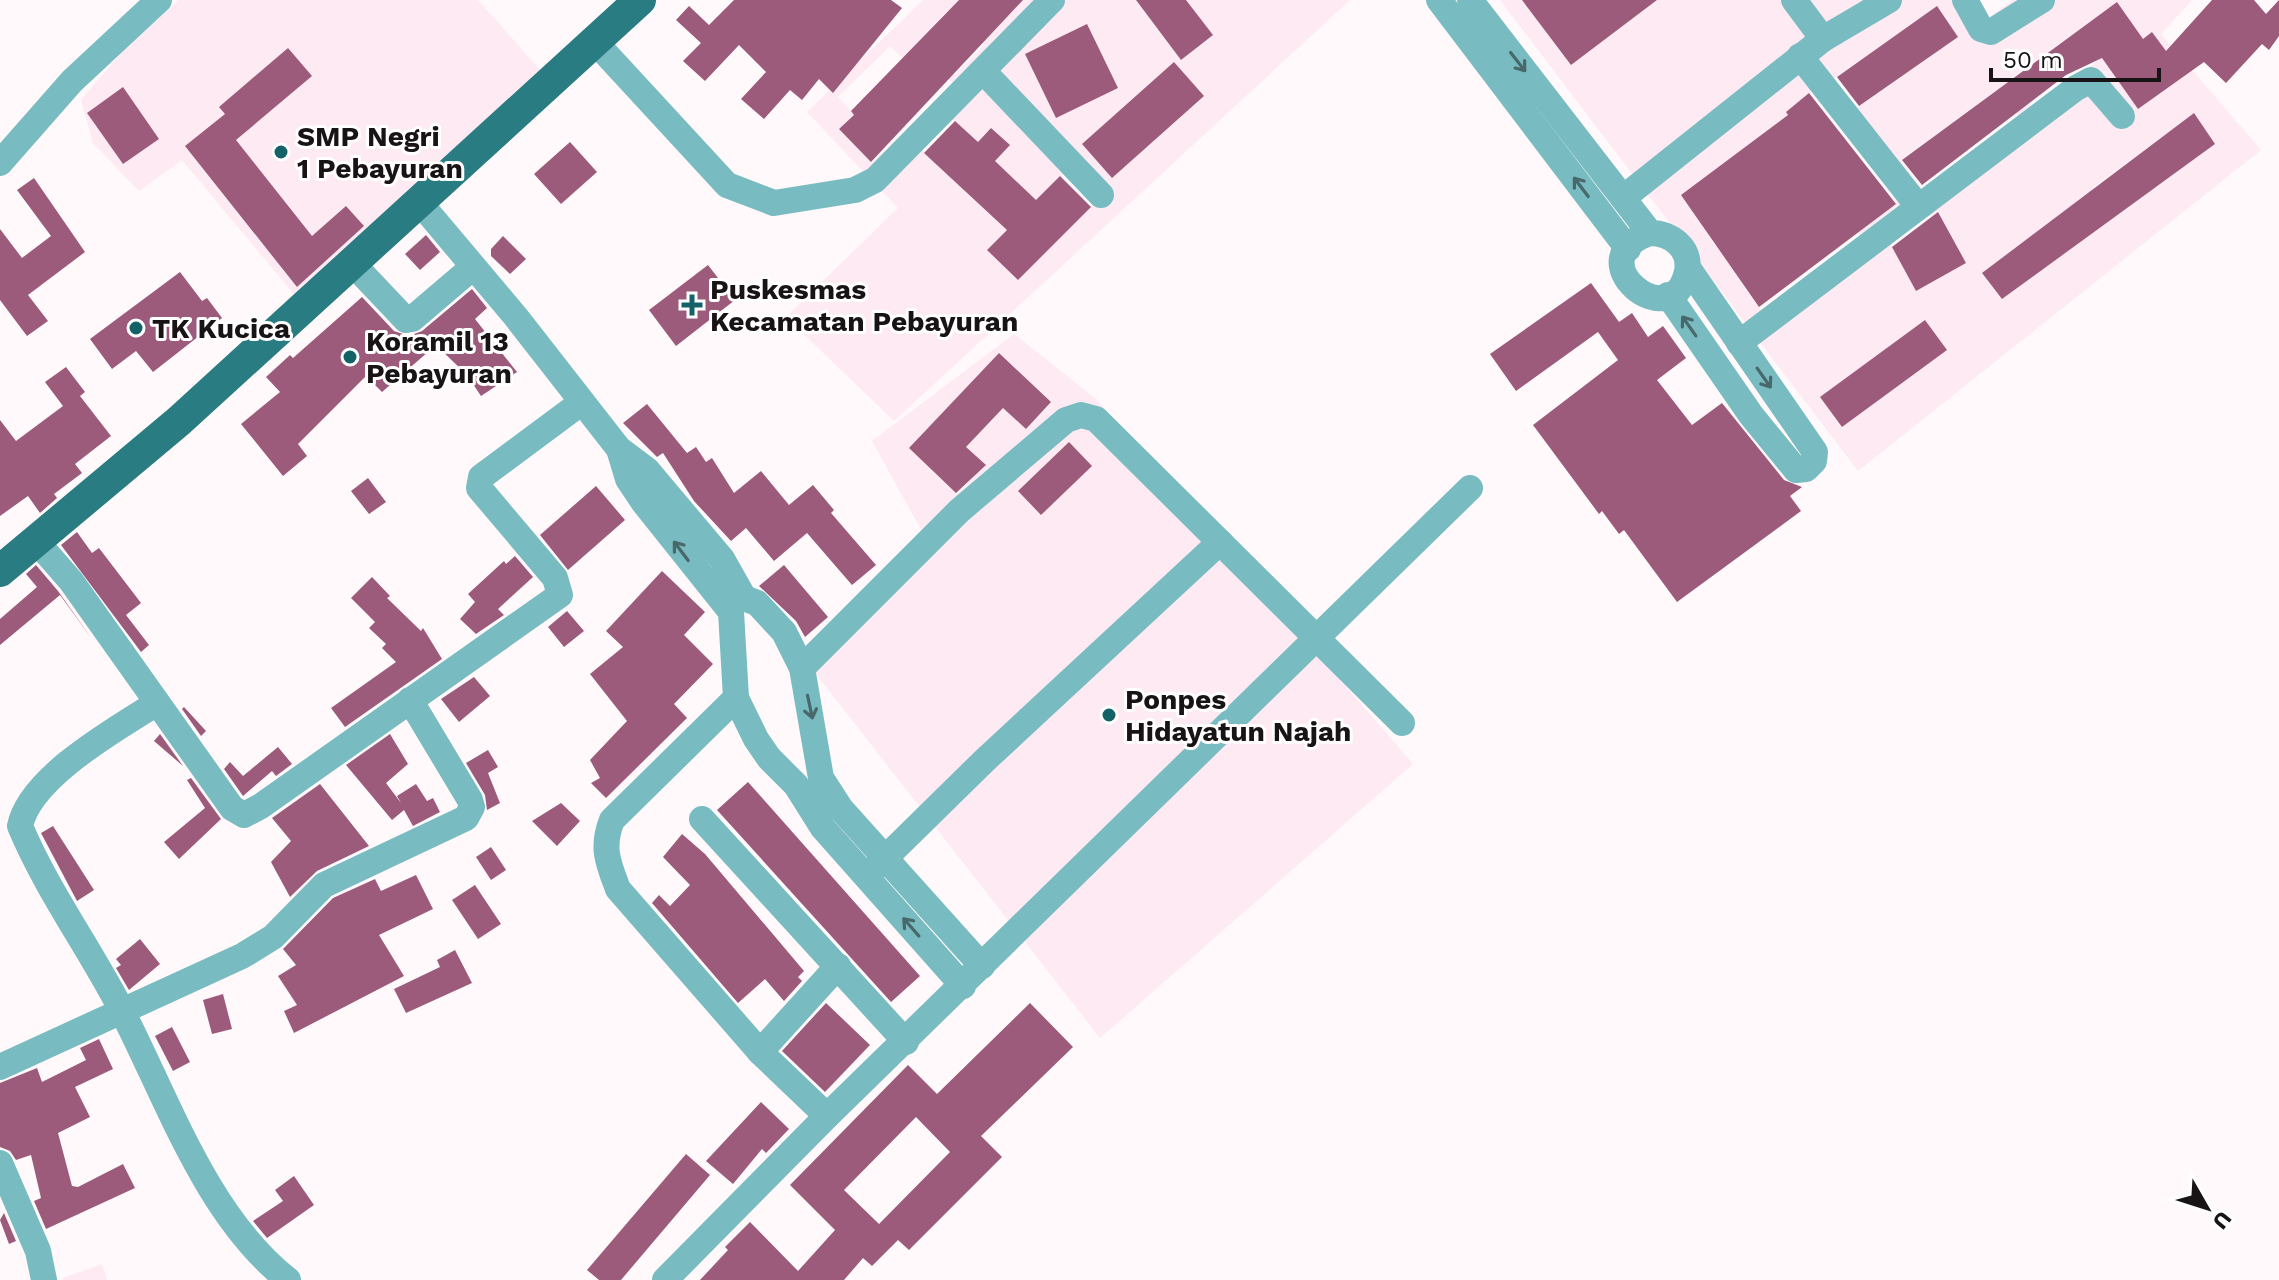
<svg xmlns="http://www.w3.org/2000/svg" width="2279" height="1280" font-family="'Work Sans',sans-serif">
<rect width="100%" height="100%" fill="#fff9fb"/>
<g fill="#fdeaf2" fill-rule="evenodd">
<path d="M179 0H478L541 71 298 299 182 160 139 191 93 143 81 100 122 52Z"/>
<path d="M923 0H959L983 41 1023 0H1136L1181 60 1213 35 1186 0H1350L894 421 786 317 898 208 807 112ZM948 10 984 45 955 75 919 41ZM890 46 905 60 852 112 838 97ZM921 50 953 84 872 163 840 129ZM1174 63 1204 96 1112 177 1083 143ZM949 116 978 142 991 128 1009 145 995 161 988 212 920 148ZM1063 174 1093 204 1017 280 987 249Z"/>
<path d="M1500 0H1536L1571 65 1657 0H1975L1988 18 2012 0H2192L2161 34 2261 150 1858 471ZM2116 3 2138 32 2032 108 2011 78ZM1937 7 1958 37 1851 112 1830 81ZM2152 33 2183 77 2138 109 2107 65ZM1818 86 1903 194 1871 219 1786 112ZM1998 89 2020 118 1923 190 1901 160ZM2193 114 2215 144 2115 217 2094 187ZM1805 162 1730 265 1708 236ZM1838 207 1860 236 1761 310 1740 281ZM1938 211 1966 263 1916 291 1888 239ZM2105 223 2002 299 1982 274ZM1925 320 1946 350 1842 427 1821 397Z"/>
<path d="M1014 334 1096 399 1413 764 1100 1038 809 665 928 542 872 441ZM999 353 1051 403 1026 429 1003 408 966 447 985 465 958 494 909 448Z"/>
<path d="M102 1264 107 1280H63V1278Z"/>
</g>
<g fill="#9c5b7b" fill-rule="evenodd">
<path d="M734 0H891L902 8 833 93 819 79 802 100 790 90 764 119 741 99 766 72 739 45 705 81 683 61 701 43 676 20 689 6 709 25Z"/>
<path d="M959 0H1023L871 162 839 129 854 115 851 111Z"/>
<path d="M1136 0H1186L1213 35 1181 60Z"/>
<path d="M1522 0H1657L1571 65Z"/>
<path d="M2212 0H2254L2266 14 2279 0V36L2269 50 2262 44 2226 83 2204 62 2138 109 2102 58 2066 75 1922 185 1902 160 2117 2 2143 39 2152 32 2166 51Z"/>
<path d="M1937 6 1958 37 1859 106 1837 77Z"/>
<path d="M1087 24 1118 88 1056 118 1025 54Z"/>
<path d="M288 48 312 76 236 140 312 236 346 206 364 226 297 287 185 146 225 114 219 107Z"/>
<path d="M1174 62 1204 96 1112 178 1082 144Z"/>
<path d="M123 87 159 139 123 164 87 113Z"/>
<path d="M1809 93 1896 204 1759 307 1681 195 1788 115 1786 112Z"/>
<path d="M2194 113 2215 144 2002 299 1982 273Z"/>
<path d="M955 121 978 142 991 128 1010 145 995 161 1036 200 1060 176 1091 207 1018 280 987 250 1007 230 924 153Z"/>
<path d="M570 142 597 172 561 204 534 174Z"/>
<path d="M34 178 85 252 28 295 48 321 27 336 0 300V229L22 258 51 236 17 190Z"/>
<path d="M1938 212 1966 263 1916 291 1892 247Z"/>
<path d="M426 235 440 252 420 270 405 254Z"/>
<path d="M503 236 526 259 510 274 491 256V249Z"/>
<path d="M708 265 735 300 676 346 649 310Z"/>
<path d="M180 272 202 301 207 298 222 318 153 372 136 351 112 369 90 339Z"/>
<path d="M1591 283 1619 322 1632 313 1648 337 1663 326 1686 358 1657 380 1692 425 1722 403 1784 480 1802 487 1790 496 1801 511 1677 602 1624 530 1619 534 1602 511 1599 514 1533 425 1618 360 1598 332 1516 391 1490 354Z"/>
<path d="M472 289 487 308 475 319 517 372 481 396 467 375 436 345 382 392 366 376 298 444 307 456 283 476 241 424 280 392 266 377 290 355 293 358 362 297 394 331 409 336 422 331Z"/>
<path d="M1925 320 1947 350 1842 427 1820 397Z"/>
<path d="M999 353 1051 402 1026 429 1003 408 966 447 986 465 956 493 909 448Z"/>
<path d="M66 367 85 392 80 396 111 436 75 464 82 473 54 494 57 498 40 513 28 496 0 516V420L16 441 63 406 45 382Z"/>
<path d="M647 404 687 453 696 447 706 462 712 458 734 493 761 471 789 505 813 485 834 510 831 513 876 565 852 585 807 533 774 561 746 528 731 541 694 501 663 453 657 457 623 423Z"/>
<path d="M1069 442 1092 466 1041 515 1018 491Z"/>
<path d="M368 478 386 502 369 514 351 491Z"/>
<path d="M596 486 625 520 568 570 540 535Z"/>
<path d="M77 532 92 553 99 548 141 603 126 615 149 645 141 652 61 545Z"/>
<path d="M515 556 533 577 498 609 504 615 476 634 460 619 475 602 468 594 504 561 506 564Z"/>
<path d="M36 565 58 591 92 639 60 595 0 645V619L37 587 26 574Z"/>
<path d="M784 565 828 617 805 637 796 621 759 586Z"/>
<path d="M662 571 705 612 684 635 713 664 674 704 687 718 606 798 591 783 600 778 590 760 627 721 590 674 623 647 606 631Z"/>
<path d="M372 577 390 596 387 598 421 631 423 628 442 659 345 727 331 708 396 662 382 648 386 644 369 628 375 622 351 598Z"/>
<path d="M567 611 584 631 564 647 548 627Z"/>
<path d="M474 677 490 696 459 722 441 699Z"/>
<path d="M184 707 206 731 201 736 182 709Z"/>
<path d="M160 734 183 766 154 741Z"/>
<path d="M390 734 408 764 386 783 401 803 397 796 416 784 427 801 433 798 440 812 413 826 404 810 392 820 346 765Z"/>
<path d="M278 747 292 764 276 776 272 771 243 796 224 769 230 762 243 776Z"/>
<path d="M488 750 498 767 488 773 500 803 487 810 485 795 466 763Z"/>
<path d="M191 778 221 819 179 859 164 842 205 808 187 780Z"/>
<path d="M748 782 920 976 891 1002 717 810Z"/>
<path d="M320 784 369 846 317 871 290 897 271 862 291 841 272 818Z"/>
<path d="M561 803 580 821 557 846 532 821Z"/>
<path d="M53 826 94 890 77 901 41 833Z"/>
<path d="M682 834 705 854 804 971 798 977 802 981 784 1001 765 979 738 1003 652 903 659 895 670 906 690 885 663 857Z"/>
<path d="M491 847 506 870 491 880 476 857Z"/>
<path d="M416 875 433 909 379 935 404 976 294 1033 284 1011 297 1005 278 976 296 965 283 949 333 898 375 879 381 891Z"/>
<path d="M475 885 501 924 478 939 452 900Z"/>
<path d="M140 939 160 964 129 990 116 968 121 965 116 959Z"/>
<path d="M455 950 472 983 406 1013 394 989 440 967 437 960Z"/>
<path d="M223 994 232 1029 212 1034 203 1000Z"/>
<path d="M826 1003 870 1045 825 1092 782 1051Z"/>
<path d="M1030 1003 1073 1047 981 1136 1002 1157 909 1250 898 1240 872 1266 863 1258 844 1280H700L728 1250 725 1247 750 1222 798 1271 835 1230 790 1185 908 1065 937 1094ZM916 1117 950 1152 879 1224 844 1190Z"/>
<path d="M172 1027 190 1062 173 1071 155 1036Z"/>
<path d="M99 1039 113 1069 75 1087 90 1117 58 1133 72 1186 78 1187 123 1164 135 1188 46 1229 34 1201 41 1198 31 1155 16 1160 10 1151 0 1147V1083L37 1068 42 1082 86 1060 80 1048Z"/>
<path d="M761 1102 789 1129 766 1153 762 1149 733 1184 706 1161Z"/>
<path d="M686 1154 710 1175 621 1280H599L587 1270Z"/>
<path d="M294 1176 314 1205 267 1238 253 1221 283 1201 275 1190Z"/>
<path d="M4 1213 16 1241 9 1244 0 1220Z"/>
</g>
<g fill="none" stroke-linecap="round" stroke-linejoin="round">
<g stroke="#78bcc1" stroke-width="26">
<path d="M1439 0 1628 249"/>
<path d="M1470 0 1650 233C1671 233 1691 248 1687 271 1673 340 1574 259 1650 233"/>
<path d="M1794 0 1823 39"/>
<path d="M1965 0 1981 29 1991 32 2042 0"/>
<path d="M596 43 727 185 774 203 855 190 875 180 1052 0"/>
<path d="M1800 56 1917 205"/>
<path d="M983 71 1101 195"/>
<path d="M0 163 72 81 159 0"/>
<path d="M1623 198 1823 39 1889 0"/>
<path d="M420 203 516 317 619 449 647 470 722 559 744 598 757 603 784 632 802 668 821 778 841 809 982 966"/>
<path d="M352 263 406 320 412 319 473 267"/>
<path d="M1668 295 1751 415 1796 470 1806 469 1814 461 1815 452 1688 268"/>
<path d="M1739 343 2076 88 2091 80 2122 116"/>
<path d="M619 449 628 479 644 503 731 612 736 698 756 739 769 758 796 785 823 828 963 986"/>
<path d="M36 541 71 581 232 808 244 815 261 806 560 595 555 578 479 488 481 477 582 402"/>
<path d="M802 668 959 511 1066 420 1081 415 1096 419 1402 723"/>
<path d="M736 698 612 820C601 847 608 863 618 889L760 1052 827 1116"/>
<path d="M157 703C116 729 30 777 20 826 47 891 91 950 123 1013 169 1103 207 1216 288 1280"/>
<path d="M702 819 906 1042"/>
<path d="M874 869 984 761 1220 542"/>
<path d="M760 1052 838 966"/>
<path d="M0 1067 242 956 273 937 324 885 466 818 472 807 470 800 410 700"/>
<path d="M0 1163 38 1251 44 1280"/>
<path d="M665 1280 827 1116 1470 488"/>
</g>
<path stroke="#297d82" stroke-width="32" d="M0 571 179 421 640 0"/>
</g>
<defs><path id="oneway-shaft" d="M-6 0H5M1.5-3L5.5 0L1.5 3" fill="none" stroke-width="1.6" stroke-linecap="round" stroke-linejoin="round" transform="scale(2)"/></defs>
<g stroke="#48686b">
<use href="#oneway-shaft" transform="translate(1518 62) rotate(52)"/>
<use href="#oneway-shaft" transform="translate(1581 187) rotate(-127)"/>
<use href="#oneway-shaft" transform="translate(1689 326) rotate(-125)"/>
<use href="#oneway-shaft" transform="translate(1764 378) rotate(55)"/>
<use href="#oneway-shaft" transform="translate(681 551) rotate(-127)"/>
<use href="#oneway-shaft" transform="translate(810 707) rotate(78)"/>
<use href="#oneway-shaft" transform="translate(911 927) rotate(-131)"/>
</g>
<g fill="#126267" stroke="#fff" stroke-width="3">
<circle cx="281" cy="152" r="8"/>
<path d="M688 293h8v8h8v8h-8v8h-8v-8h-8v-8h8z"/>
<circle cx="136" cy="328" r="8"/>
<circle cx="350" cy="357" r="8"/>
<circle cx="1109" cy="715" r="8"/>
</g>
<g text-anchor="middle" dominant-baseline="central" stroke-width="6" stroke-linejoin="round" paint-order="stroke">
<g font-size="28" font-weight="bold" fill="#181315" stroke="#fff" text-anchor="start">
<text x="297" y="136">SMP Negri<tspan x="297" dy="32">1 Pebayuran</tspan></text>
<text x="710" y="289">Puskesmas<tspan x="710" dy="32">Kecamatan Pebayuran</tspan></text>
<text x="152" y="328">TK Kucica</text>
<text x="366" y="341">Koramil 13<tspan x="366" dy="32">Pebayuran</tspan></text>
<text x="1125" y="699">Ponpes<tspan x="1125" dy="32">Hidayatun Najah</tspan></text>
</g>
</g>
<g transform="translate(2207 1208) rotate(129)" stroke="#ffffff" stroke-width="6" paint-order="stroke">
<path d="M0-6L14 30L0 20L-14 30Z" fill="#181315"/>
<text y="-12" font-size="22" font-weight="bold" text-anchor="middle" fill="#181315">U</text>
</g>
<path d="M1991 68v12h168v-12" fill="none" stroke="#181315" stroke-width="4"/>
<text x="2003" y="68" font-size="24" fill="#181315" stroke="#ffffff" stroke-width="6" paint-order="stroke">50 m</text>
</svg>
